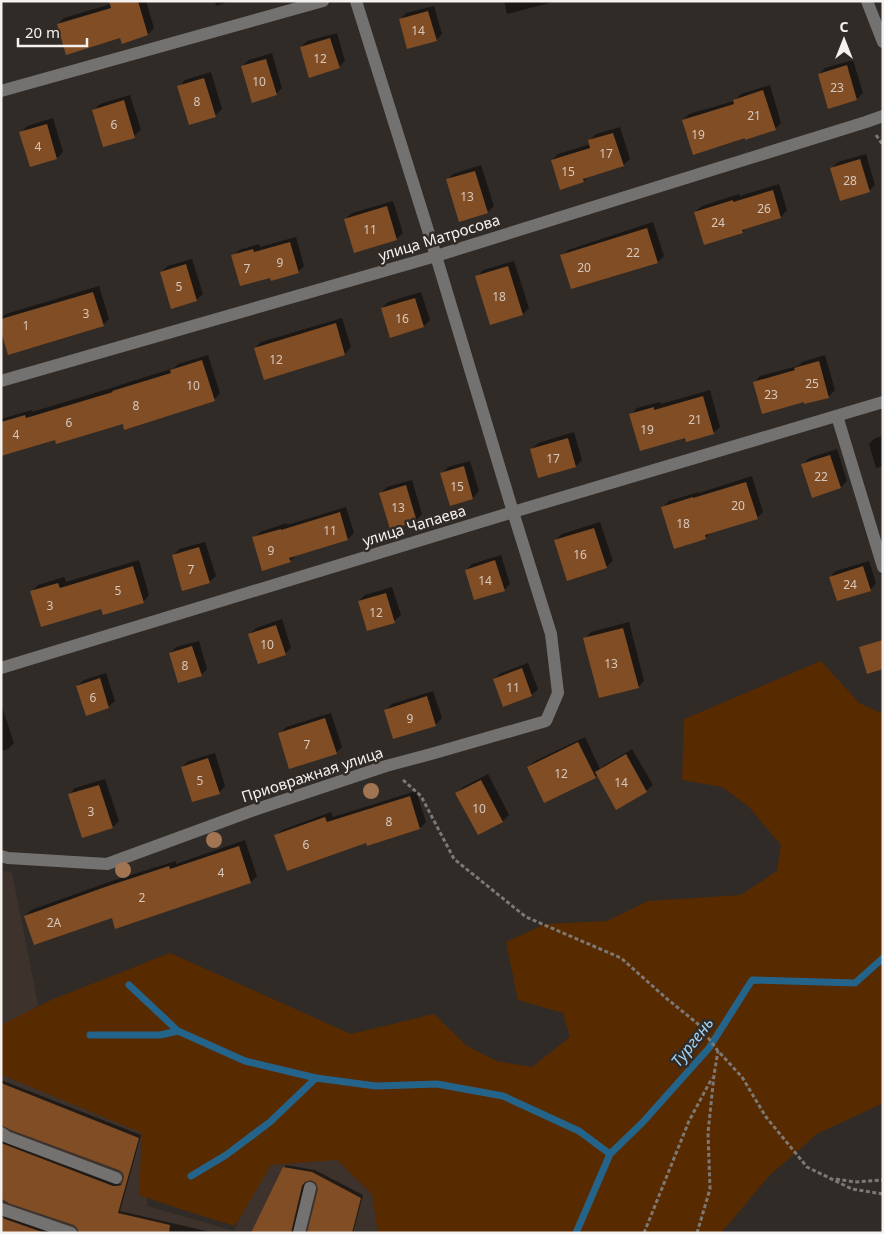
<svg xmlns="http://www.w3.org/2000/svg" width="884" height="1234" font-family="'Noto Sans',sans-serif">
<rect width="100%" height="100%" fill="#312b27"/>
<g fill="#3e332c">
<path d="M1 871 12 872 38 1005 1 1030Z"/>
<path d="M1 1073 152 1133 147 1206 234 1231 268 1159 336 1155 371 1192 391 1233H1Z"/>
</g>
<path fill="#582a00" d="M821 661 859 703 883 714V1103L817 1134 769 1176 721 1233H378L372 1194 337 1160 271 1165 235 1226 180 1209 139 1195 142 1133 2 1075 1 1025 51 1000 170 953 351 1034 434 1014 467 1046 496 1061 532 1067 570 1037 563 1013 518 1000 506 942 546 924 607 921 648 901 741 895 777 871 781 845 748 806 722 787 682 780 684 719Z"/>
<g fill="#0007">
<path d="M111 1H146L154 28 148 34 121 37 58 24 64 18 111 4Z"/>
<path d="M215 1H230L216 6Z"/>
<path d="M504 1H557L507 14Z"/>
<path d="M434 6 442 34 436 40 400 20 406 13Z"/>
<path d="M337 33 345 61 339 67 301 47 307 41Z"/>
<path d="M272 53 282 88 276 94 242 66 249 60Z"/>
<path d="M853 60 863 93 857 99 819 74 825 68Z"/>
<path d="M211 72 222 109 215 116 179 87 185 80Z"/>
<path d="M770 85 781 123 775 129 683 120 689 114 734 101 741 94Z"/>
<path d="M130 95 141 130 134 136 93 111 100 104Z"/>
<path d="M53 118 63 152 57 158 21 133 27 126Z"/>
<path d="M620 127 630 159 623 165 590 175 584 181 561 188 552 160 558 154 591 144 589 141 596 134Z"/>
<path d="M866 154 875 185 869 191 831 169 838 162Z"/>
<path d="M481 165 494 206 488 212 447 180 453 174Z"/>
<path d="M779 184 787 210 781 217 747 227 742 232 695 212 702 206 739 194 740 196Z"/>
<path d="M393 201 403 233 396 239 345 219 352 213Z"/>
<path d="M653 222 664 256 658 262 562 256 568 250Z"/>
<path d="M296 237 304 266 298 272 270 276 233 256 239 250 259 244 260 247Z"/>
<path d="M192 259 203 294 196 300 161 272 168 266Z"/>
<path d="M514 261 529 308 523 314 477 277 483 270Z"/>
<path d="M99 286 109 319 103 325 1 326V318L6 314Z"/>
<path d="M421 292 430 320 424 326 382 308 388 302Z"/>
<path d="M342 318 351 347 345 354 265 379 255 348 261 342Z"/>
<path d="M208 355 220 393 214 400 55 438 1 455V419L32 410V412L118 386 120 385 174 368 178 364Z"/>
<path d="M825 355 835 390 829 396 805 403V401L754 383 760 376 798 366 802 362Z"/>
<path d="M710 390 720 427 713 433 686 436 631 415 637 408 660 402 661 404Z"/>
<path d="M574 432 582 460 576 466 539 476 532 449 538 443Z"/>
<path d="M883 436V466L876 468 869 444 875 438Z"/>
<path d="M837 449 847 481 841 487 803 464 809 458Z"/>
<path d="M470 461 479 491 473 498 451 504 442 474 448 467Z"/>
<path d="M752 476 763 512 757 518 711 532 705 538 663 507 669 501 699 492V493Z"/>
<path d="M412 480 422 514 416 521 381 493 387 487Z"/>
<path d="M346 507 354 533 348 539 297 554 290 561 254 538 260 532 287 523V525Z"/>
<path d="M600 522 613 561 606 567 555 540 562 534Z"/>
<path d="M205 542 216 576 209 582 173 556 179 549Z"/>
<path d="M501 555 510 584 504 590 466 570 472 564Z"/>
<path d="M139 560 149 595 143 602 102 607 32 591 38 585 64 577 66 582Z"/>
<path d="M869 561 876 583 870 590 830 577 836 571Z"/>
<path d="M392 587 401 615 394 621 359 601 365 595Z"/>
<path d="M282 619 291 648 285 654 250 634 256 628Z"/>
<path d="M629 622 644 681 638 687 585 639 591 632Z"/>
<path d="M199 641 207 669 201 675 170 654 176 647Z"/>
<path d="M528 663 538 689 532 695 504 705 494 679 501 673Z"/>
<path d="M106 673 115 701 108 707 77 686 84 680Z"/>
<path d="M433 691 442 718 436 724 394 738 386 710 392 704Z"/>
<path d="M1 704 14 743 8 749 1 751Z"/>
<path d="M331 713 342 747 336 753 280 734 286 727Z"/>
<path d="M585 737 600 769 603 766 632 749 653 785 646 791 598 775 595 777 528 767 535 761Z"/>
<path d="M215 753 225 786 219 793 182 767 189 761Z"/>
<path d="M488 774 509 815 503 821 478 834 457 793 463 787Z"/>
<path d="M105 779 119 821 113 827 69 795 75 788Z"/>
<path d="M416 791 426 822 420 828 367 841 276 836 282 830 331 812 333 817Z"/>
<path d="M245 840 257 876 251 882 116 927 113 917 25 916 31 910 112 881 176 861V864Z"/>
<path d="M1 1080 141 1135 120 1211 215 1233H80V1231L74 1224 1 1197V1138L116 1183 121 1184 125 1182 124 1172 119 1169 1 1124Z"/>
<path d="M286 1165 315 1170 363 1195 353 1233H309L319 1186 312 1179 305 1182 293 1233H252L284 1168Z"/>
<path d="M6 1216 55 1233H1V1223L3 1219Z"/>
</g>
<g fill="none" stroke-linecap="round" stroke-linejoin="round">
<g stroke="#25648a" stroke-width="7">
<path d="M129 985 178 1031 245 1061 316 1078 376 1086 437 1084 503 1096 579 1131 610 1154"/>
<path d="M90 1035H160L178 1031"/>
<path d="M191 1176 226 1155 270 1122 316 1078"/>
<path d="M576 1233 610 1154 643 1122 709 1048 752 980 855 983 883 958"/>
</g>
</g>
<g fill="#804d24">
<path d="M109 1H138L148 35 122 44 120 38 66 55 57 24 111 8Z"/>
<path d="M428 11 437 41 407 49 399 19Z"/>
<path d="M330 38 340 68 309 78 300 47Z"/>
<path d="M266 59 277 95 252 103 241 66Z"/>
<path d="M847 65 857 100 828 109 818 74Z"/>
<path d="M204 78 216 117 189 125 177 86Z"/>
<path d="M763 90 776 130 745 140V138L693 155 682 120 734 104 733 100Z"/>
<path d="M124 100 135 138 103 147 92 110Z"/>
<path d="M47 124 57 159 30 167 19 132Z"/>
<path d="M613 133 624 166 583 179 584 182 560 190 551 160 590 148 588 140Z"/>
<path d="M860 159 870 192 840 201 830 168Z"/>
<path d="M475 171 488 213 459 222 446 179Z"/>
<path d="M773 190 781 218 742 230 743 233 704 245 694 212 733 200V202Z"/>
<path d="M387 206 397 240 354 253 344 219Z"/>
<path d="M647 228 658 263 571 289 560 255Z"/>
<path d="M290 242 299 273 271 281 270 278 240 286 231 255 253 249 254 252Z"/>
<path d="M186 264 197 301 171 309 160 272Z"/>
<path d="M508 266 523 315 490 325 475 276Z"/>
<path d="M93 292 104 326 8 355 1 331V319Z"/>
<path d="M415 298 424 327 390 338 381 308Z"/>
<path d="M336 323 345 355 264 380 254 348Z"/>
<path d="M202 360 215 401 124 430 123 424 56 444 55 440 1 456V422L25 415 26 418 113 392 112 391 171 373 170 370Z"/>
<path d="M819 361 829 398 804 404V402L762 414 753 382 795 370 794 368Z"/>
<path d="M703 396 714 434 686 442 685 438 640 451 629 414 654 407V410Z"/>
<path d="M568 438 576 467 538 478 530 449Z"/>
<path d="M830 455 841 488 812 498 801 464Z"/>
<path d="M464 466 473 499 450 506 440 473Z"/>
<path d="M746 482 758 519 705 535 706 539 674 549 661 507 693 497V498Z"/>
<path d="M406 485 417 522 390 529 379 493Z"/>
<path d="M340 512 348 540 289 558 291 562 262 571 252 537 281 529V530Z"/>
<path d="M594 528 607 568 567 581 554 540Z"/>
<path d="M199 547 210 583 182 591 172 555Z"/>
<path d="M495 560 505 591 474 600 465 570Z"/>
<path d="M133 566 144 603 103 615 101 609 41 627 30 591 58 583 60 588Z"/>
<path d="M863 566 871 591 837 601 829 577Z"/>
<path d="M386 593 395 623 367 631 358 601Z"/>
<path d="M276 625 286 655 258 664 248 634Z"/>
<path d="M623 628 639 688 599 698 583 638Z"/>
<path d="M883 640V669L867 674 859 647Z"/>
<path d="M192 646 202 676 178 683 169 653Z"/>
<path d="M522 668 532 696 503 707 493 679Z"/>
<path d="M100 678 109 708 86 716 76 686Z"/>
<path d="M427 696 436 726 393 739 384 710Z"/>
<path d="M325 718 337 754 289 769 278 733Z"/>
<path d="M578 742 596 778 544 803 527 767Z"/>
<path d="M626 754 647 792 616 810 595 772Z"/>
<path d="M208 758 220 794 192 802 181 767Z"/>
<path d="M481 780 503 822 478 835 455 793Z"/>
<path d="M99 785 113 828 82 838 68 794Z"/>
<path d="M410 796 420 829 367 846 366 843 287 871 274 835 325 817 327 822Z"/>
<path d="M239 846 251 883 115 929 112 918 34 945 24 916 105 887 169 866 170 869Z"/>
<path d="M1 1083 139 1138 118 1213 170 1225 169 1233H79L77 1228 74 1225 8 1203V1202L1 1199V1143L113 1186H117L121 1185 123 1181 124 1177 123 1173 119 1170 11 1130 1 1125Z"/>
<path d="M283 1167 312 1172 361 1198 352 1233H307L318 1189 316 1183 311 1180 305 1182 302 1186 291 1233H251Z"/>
<path d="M2 1218 45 1233H1Z"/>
</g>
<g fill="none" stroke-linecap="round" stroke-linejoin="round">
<g stroke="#7d7874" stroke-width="3" stroke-dasharray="4 2.5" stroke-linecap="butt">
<path d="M876 135 883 145"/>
<path d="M403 780 421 796 454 859 526 917 621 958 666 998 698 1024 718 1051 742 1077 766 1117 807 1167 852 1189 883 1194"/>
<path d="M836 1179 855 1182 883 1180"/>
<path d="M644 1233 689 1121 712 1078"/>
<path d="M697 1233 710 1189 708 1133 714 1075 718 1051"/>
</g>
<g stroke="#747270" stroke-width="12">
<path d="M867 1 883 42"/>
<path d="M1 91 323 1"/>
<path d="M1 381 436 256 866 122 883 116"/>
<path d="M837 416 883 567"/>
<path d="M1 668 513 512 883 402"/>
<path d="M1 856 8 858 107 864 257 809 386 766 431 754 546 721 558 693 551 634 513 512 436 256 356 1"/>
<path d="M1 1133 7 1137 116 1178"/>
<path d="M1 1209 71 1233"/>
<path d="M299 1233 310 1188"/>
</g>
</g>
<g fill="#a17452">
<circle cx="371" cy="791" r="8"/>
<circle cx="214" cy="840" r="8"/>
<circle cx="123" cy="870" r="8"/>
</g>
<g text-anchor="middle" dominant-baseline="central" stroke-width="5" stroke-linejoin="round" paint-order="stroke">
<g font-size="12" fill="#d8c8bc">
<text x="418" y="30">14</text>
<text x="320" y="58">12</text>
<text x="259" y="81">10</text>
<text x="837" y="87">23</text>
<text x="197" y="101">8</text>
<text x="754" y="115">21</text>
<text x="114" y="124">6</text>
<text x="698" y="134">19</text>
<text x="38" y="146">4</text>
<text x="606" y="153">17</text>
<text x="568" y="171">15</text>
<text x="850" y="180">28</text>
<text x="467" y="196">13</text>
<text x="764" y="208">26</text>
<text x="718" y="222">24</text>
<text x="370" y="229">11</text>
<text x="633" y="252">22</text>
<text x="280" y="262">9</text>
<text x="584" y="267">20</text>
<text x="247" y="268">7</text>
<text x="179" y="286">5</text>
<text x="499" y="296">18</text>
<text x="86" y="313">3</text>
<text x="402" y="318">16</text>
<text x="26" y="325">1</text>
<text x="276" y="359">12</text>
<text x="812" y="383">25</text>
<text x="193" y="385">10</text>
<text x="771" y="394">23</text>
<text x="136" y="405">8</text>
<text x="695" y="419">21</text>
<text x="69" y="422">6</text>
<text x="647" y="429">19</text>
<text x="16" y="434">4</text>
<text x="553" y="458">17</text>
<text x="821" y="476">22</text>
<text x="457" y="486">15</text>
<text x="738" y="505">20</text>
<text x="398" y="507">13</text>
<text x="683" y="523">18</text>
<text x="330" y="530">11</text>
<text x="271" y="550">9</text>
<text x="580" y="554">16</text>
<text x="191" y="569">7</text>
<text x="485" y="580">14</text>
<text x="850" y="584">24</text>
<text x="118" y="590">5</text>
<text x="50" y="605">3</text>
<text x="376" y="612">12</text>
<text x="267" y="644">10</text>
<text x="611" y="663">13</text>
<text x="185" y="665">8</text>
<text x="513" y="687">11</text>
<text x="93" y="697">6</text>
<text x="410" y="718">9</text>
<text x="307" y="744">7</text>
<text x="561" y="773">12</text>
<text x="200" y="780">5</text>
<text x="621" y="782">14</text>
<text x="479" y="808">10</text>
<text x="91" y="811">3</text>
<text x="389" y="821">8</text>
<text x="306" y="844">6</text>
<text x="221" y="872">4</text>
<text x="142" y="897">2</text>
<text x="54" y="922">2А</text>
</g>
<g font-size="15" fill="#f5f1ee" stroke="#312b27">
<text transform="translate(439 237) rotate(-17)">улица Матросова</text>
<text transform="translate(414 525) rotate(-17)">улица Чапаева</text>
<text transform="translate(312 774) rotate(-18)">Приовражная улица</text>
</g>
<g font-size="16" font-style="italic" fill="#a0d1f4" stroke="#312b27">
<text transform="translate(692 1042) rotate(-52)">Тургень</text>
</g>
</g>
<rect width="884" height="1234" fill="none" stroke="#f5f1ee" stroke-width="5"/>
<g transform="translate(844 40)" stroke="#312b27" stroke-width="4" paint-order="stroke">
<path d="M0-4L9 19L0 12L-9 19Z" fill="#f5f1ee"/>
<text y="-8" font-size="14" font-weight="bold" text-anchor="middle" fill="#f5f1ee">С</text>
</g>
<path d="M18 38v8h69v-8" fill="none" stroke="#f5f1ee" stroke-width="2.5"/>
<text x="25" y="38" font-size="15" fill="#f5f1ee" stroke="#312b27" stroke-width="4" paint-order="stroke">20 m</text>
</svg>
